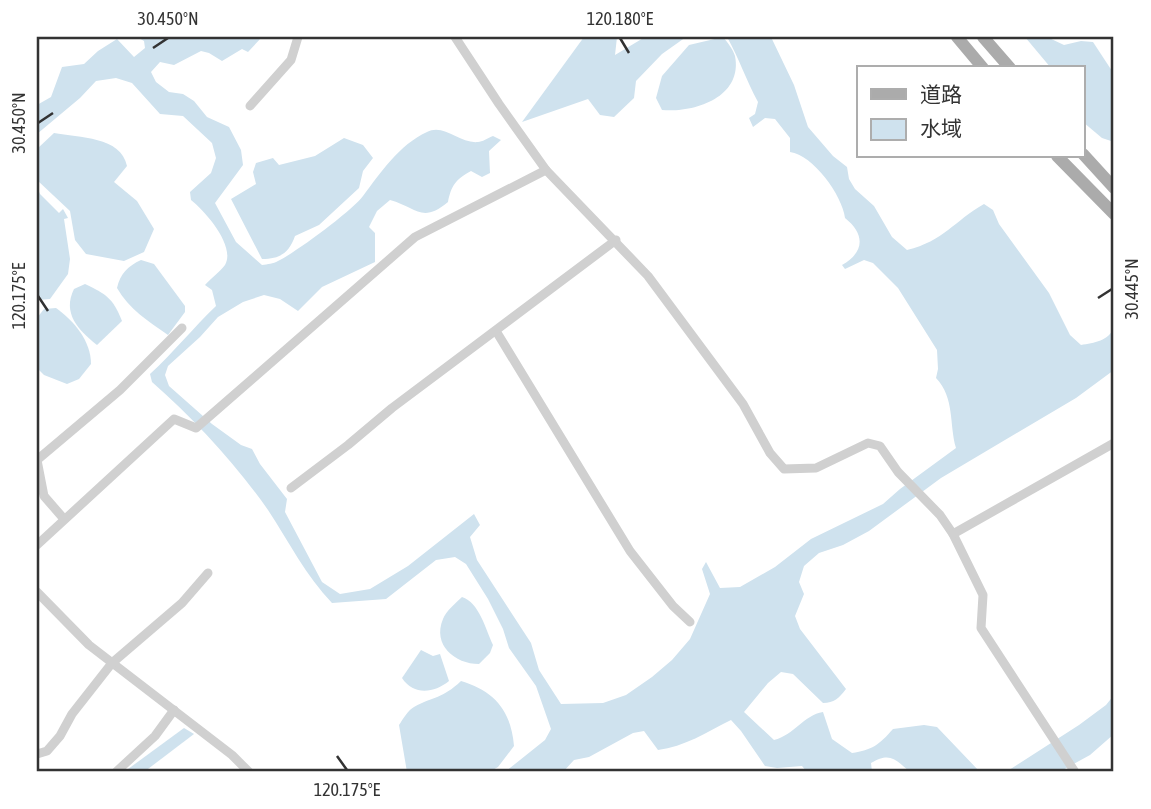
<svg xmlns="http://www.w3.org/2000/svg" width="1151" height="809" font-family="'Asap Condensed','Noto Sans SC',sans-serif">
<rect width="100%" height="100%" fill="#fff"/>
<g fill="#cfe2ee">
<path d="M137 37H262L248 52 242 49 222 61 209 53 201 51 174 65 160 62 151 72 156 82 169 92 183 94 194 101 207 117 229 127 241 150 243 165 215 203 236 242 262 265C268 264 273 264 278 261 295 253 353 210 363 196 381 172 399 145 427 132 444 123 460 144 478 142 482 142 488 138 493 136L501 140 489 151 490 173 482 177 471 171C456 179 451 186 448 202 422 224 416 207 390 200L377 211 369 227 375 233V262L322 287 298 311 280 299 264 295 243 302 218 317 200 337 168 366 165 375 169 386 212 424 241 445 252 449 260 464 287 499 285 512 322 582 340 594 370 589 408 566 474 514 480 525 470 537 477 560 531 643 539 670 561 704 603 703 626 695 652 677 672 660 690 639 710 594 702 569 706 562 720 588 740 587 775 567 811 539 883 504 900 489 956 448C949 424 955 398 936 378L938 369 937 350 898 288 873 263 864 260 845 269 842 265C865 252 865 234 845 218 842 195 813 155 790 152V138L775 119 765 118 753 127 749 118 755 114 758 102C746 80 739 58 727 37H771L794 85 808 127 833 156 847 167 849 179 855 189 874 206 892 237 907 250C944 241 954 221 984 204L993 210 999 224 1049 293 1070 335 1081 345C1094 343 1109 341 1114 327V370L1076 398 941 478 869 531 843 545 819 553 804 566 799 582 804 594 795 616 800 629 846 689C839 698 834 703 823 703L793 674 781 672 768 683 744 712 774 740C794 735 804 715 823 712L832 739 852 753C872 750 879 745 893 729L924 725 937 727 980 772H910C895 759 890 752 871 763L872 772H807L802 766 777 768 765 766 741 731 731 720C707 732 684 747 658 750L644 731 633 733 589 757 574 760 563 772H505L545 740 551 729 536 686 509 648 503 629 488 599 466 564 455 557 436 560 386 599 332 603C306 576 289 542 268 510 235 463 195 420 152 382L150 374C174 352 193 328 216 306L212 290 205 285C211 278 220 272 225 265 236 246 205 211 191 200L190 192 211 173 216 158 212 143 183 116 160 114 132 83 116 78 96 81 80 98 37 134V105L51 97 62 67 84 64 98 51 117 39 134 57 145 48 144 41Z"/>
<path d="M584 37H617L615 55 645 37H686L662 54 636 81 634 98 614 117 600 115 588 99 522 122Z"/>
<path d="M723 37C727 42 733 49 735 56 743 97 695 113 662 110L656 98 662 76 689 45Z"/>
<path d="M1025 37H1047L1064 45 1081 41 1093 42 1114 74V142L1102 138 1083 122V68H1051Z"/>
<path d="M54 133C79 138 121 136 127 166L114 182 137 201 154 229 144 252 124 261 86 254 75 240 70 211 37 180V149Z"/>
<path d="M344 138 363 145 373 158 363 171 359 188 319 225 295 236C289 253 280 259 262 259L231 199 256 184 253 172 256 163 273 158 279 165 315 156Z"/>
<path d="M37 187 40 194 59 213 63 209 68 218 64 219 70 259 68 274 50 299 37 300Z"/>
<path d="M141 260 154 264 185 306V312L168 335C148 321 129 309 117 288 120 274 128 266 141 260Z"/>
<path d="M85 284C106 294 113 298 122 321L97 345C78 330 62 313 74 289Z"/>
<path d="M56 308C74 321 91 341 91 364L79 379 67 384 44 375 37 368V318L44 309Z"/>
<path d="M462 597C479 602 486 630 493 645L490 653 479 664C455 664 432 645 443 619 446 611 456 603 462 597Z"/>
<path d="M421 650 433 656 440 654 449 681C434 693 414 696 402 678Z"/>
<path d="M461 681C494 691 511 710 514 746L498 767 489 772H407L399 725C403 719 408 710 414 707 434 696 442 699 461 681Z"/>
<path d="M1114 695V734L1090 755 1059 772H1006L1079 725 1106 705Z"/>
<path d="M184 728 194 734 144 772H124Z"/>
</g>
<g fill="none" stroke-linecap="round" stroke-linejoin="round">
<g stroke="#d0d0d0" stroke-width="9">
<path d="M455 37 499 104 546 170 648 276 743 404 770 453 784 469 816 468 868 443 880 446 898 472 940 515 953 534 983 595 981 628 1075 772"/>
<path d="M250 106 291 60 298 37"/>
<path d="M496 331 630 551 673 606 690 622"/>
<path d="M37 460 120 390 182 328"/>
<path d="M37 460 44 496 64 519"/>
<path d="M291 488 348 445 392 408 616 240"/>
<path d="M953 534 1114 443"/>
<path d="M37 545 174 419 196 428 415 237 546 170"/>
<path d="M37 592 89 645 232 755 249 772"/>
<path d="M37 754 47 751 60 736 72 714 112 663 182 603 208 573"/>
<path d="M116 772 155 736 174 710"/>
</g>
<g stroke="#ababab" stroke-width="12">
<path d="M957 37 983 68"/>
<path d="M983 37 1010 68"/>
<path d="M1083 154 1114 188"/>
<path d="M1057 156 1114 214"/>
</g>
</g>
<path fill="none" stroke="#333" stroke-width="2.5" d="M620 38 629 53M153 48 168 38M38 123 53 113M38 296 48 311M1098 298 1112 289M337 756 347 770"/>
<rect width="1151" height="809" fill="none" stroke="#ffffff" stroke-width="77"/>
<rect x="857" y="66" width="228" height="91" fill="#ffffff" stroke="#adadad" stroke-width="2"/>
<rect x="871" y="89" width="35" height="10" fill="#ababab" stroke="#adadad" stroke-width="2"/>
<text x="920" y="102" font-size="21" fill="#333333">道路</text>
<rect x="871" y="119" width="35" height="21" fill="#cfe2ee" stroke="#adadad" stroke-width="2"/>
<text x="920" y="136" font-size="21" fill="#333333">水域</text>
<rect x="38" y="38" width="1074" height="732" fill="none" stroke="#333" stroke-width="2.5"/>
<g font-size="18" text-anchor="middle" fill="#333">
<text x="168" y="25">30.450°N</text>
<text x="620" y="25">120.180°E</text>
<text transform="translate(19 123) rotate(-90)" y="6">30.450°N</text>
<text transform="translate(1132 289) rotate(-90)" y="6">30.445°N</text>
<text transform="translate(19 296) rotate(-90)" y="6">120.175°E</text>
<text x="347" y="796">120.175°E</text>
</g>
</svg>
